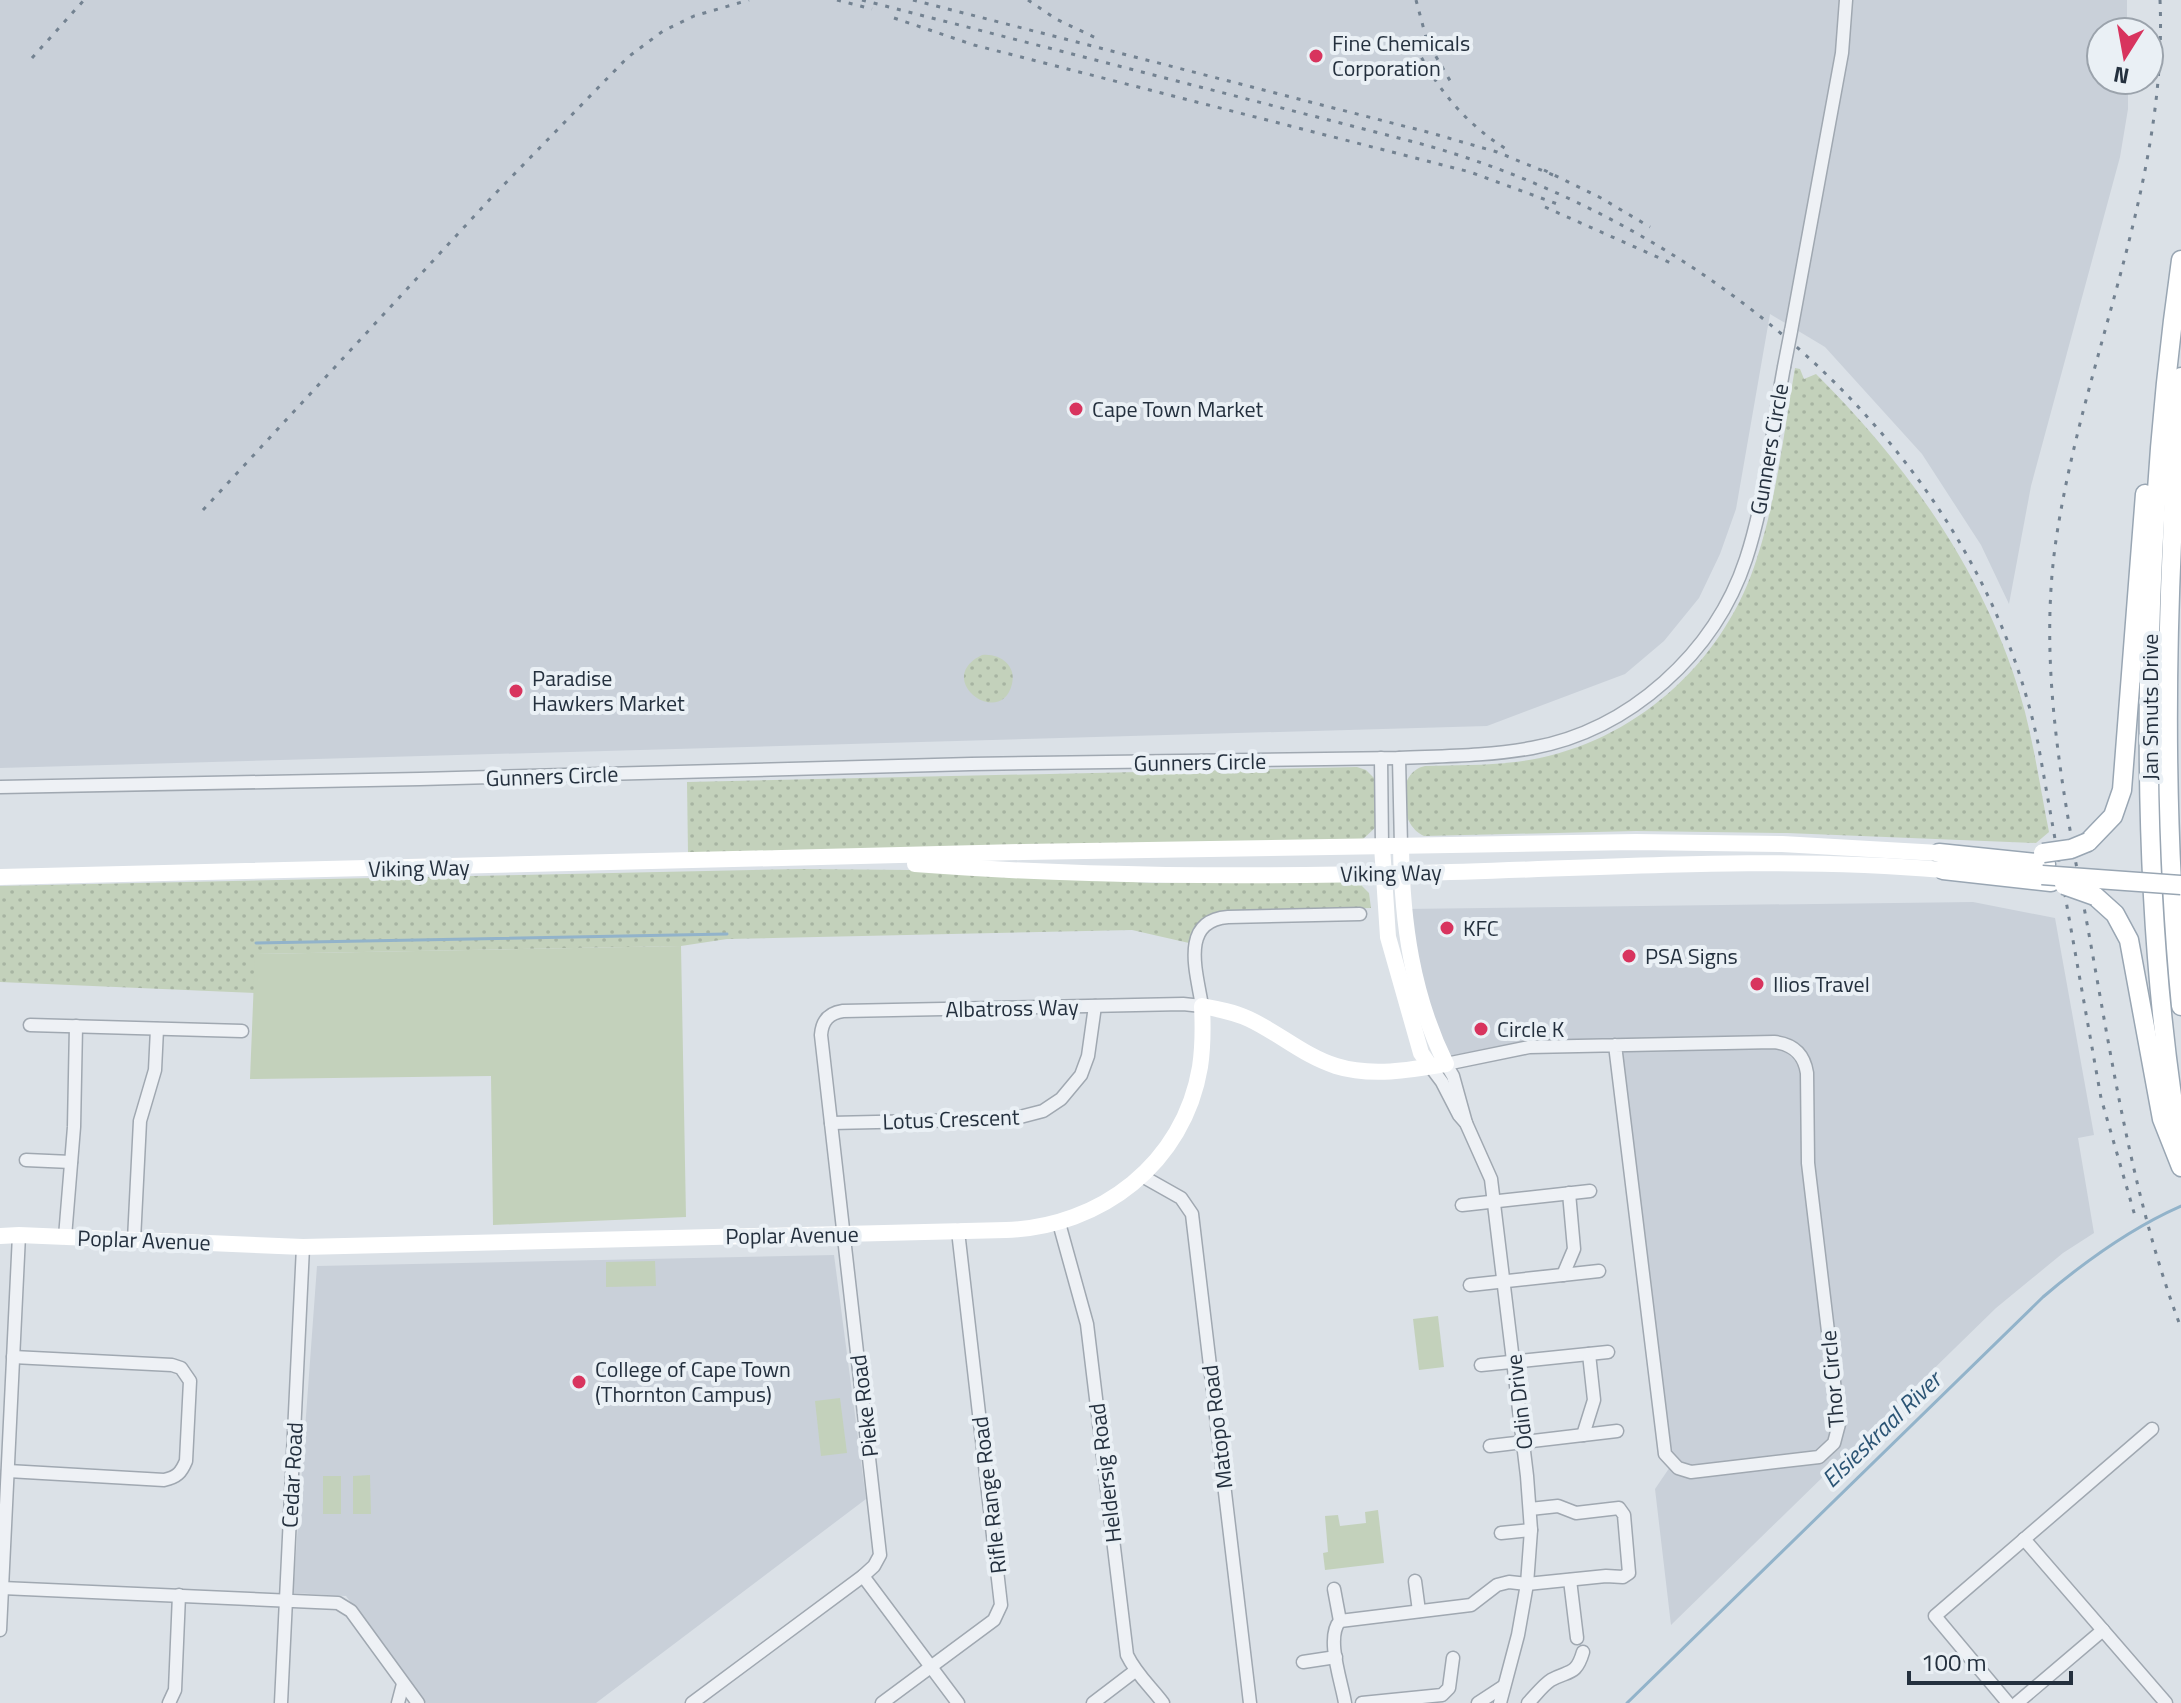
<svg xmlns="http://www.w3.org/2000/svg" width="2181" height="1703" font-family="'Titillium Web',sans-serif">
<defs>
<pattern id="grass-dots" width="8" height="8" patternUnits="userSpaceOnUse" patternTransform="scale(2)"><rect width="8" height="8" fill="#c3d1bb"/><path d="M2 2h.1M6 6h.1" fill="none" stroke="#a7b4a2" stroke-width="1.8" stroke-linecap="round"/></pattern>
</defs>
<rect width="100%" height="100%" fill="#dbe1e7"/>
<g fill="#c9d0d9">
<path d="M0 0H2127V32H2101V80H2128V109L2120 157 2031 486 2009 604 1981 545 1922 454 1825 347 1770 314 1736 509 1720 554 1699 598 1664 641 1625 674 1487 726 0 768Z"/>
<path d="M1973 902 2055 918 2094 1135 2078 1138 2094 1233 2063 1253 1996 1308 1671 1625 1655 1489 1672 1464 1615 1046 1529 1047 1446 1064 1403 909Z"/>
<path d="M834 1255 866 1499 596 1703H426L346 1596 293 1593 317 1266Z"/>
</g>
<g fill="url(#grass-dots)">
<path d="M1795 368 1800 369 1804 379 1816 374C1910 467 1991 582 2025 712 2035 751 2041 792 2049 832L2036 843 1787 833 1636 831 1424 836C1398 825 1395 772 1425 766 1463 765 1502 766 1540 758 1642 736 1726 658 1757 558 1777 497 1784 431 1795 368Z"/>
<path d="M982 655C999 653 1017 665 1012 684 1001 730 932 679 982 655Z"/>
<path d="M1357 767 1366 770 1376 780 1377 826 1362 840 688 853 687 782Z"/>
<path d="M802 869 909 870 1152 883 1359 880 1363 881 1362 886 1369 893 1371 908 1221 911C1203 915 1193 925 1189 943L1132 930 727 939 681 946 256 954 255 993 0 982V886Z"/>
</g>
<g fill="#c3d1bb">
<path d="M681 946 686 1217 493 1225 491 1076 250 1079 255 954Z"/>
<path d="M655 1261 656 1286 606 1287V1262Z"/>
<path d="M1438 1316 1444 1367 1419 1370 1413 1319Z"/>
<path d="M840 1398 847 1453 821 1456 815 1401Z"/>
<path d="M370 1475 371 1514H353V1476Z"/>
<rect x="323" y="1476" width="18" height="38"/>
<path d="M1378 1510 1384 1563 1325 1570 1323 1553 1328 1552 1325 1516 1338 1515 1340 1526 1366 1523 1365 1512Z"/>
</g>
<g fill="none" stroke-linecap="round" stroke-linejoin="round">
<g stroke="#92b3ca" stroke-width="3">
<path d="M256 943 727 934"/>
<path d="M1627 1703 2043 1297C2084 1262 2131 1228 2181 1206"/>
</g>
<defs>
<g id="street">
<path d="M1791 331 1842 53 1846 0"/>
<path d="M1381 758 1382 846"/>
<path d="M1399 758 1401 846"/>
<path d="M0 787 420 779 971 764 1399 758C1443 756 1488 756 1532 748 1630 730 1715 653 1746 559 1766 498 1772 431 1784 367"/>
<path d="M30 1025 242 1031"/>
<path d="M1430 1066 1442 1082 1459 1115 1466 1123 1491 1179 1527 1476 1531 1530 1527 1584 1518 1635 1500 1703"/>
<path d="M831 1123 1012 1119 1043 1111 1061 1099 1081 1075 1088 1056 1095 1006"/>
<path d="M1466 1123 1453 1076 1446 1064 1529 1047 1774 1042C1793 1044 1804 1054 1807 1073L1808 1163 1839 1424 1834 1443 1819 1457 1691 1472 1678 1468 1665 1454 1615 1045"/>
<path d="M26 1160 71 1162"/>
<path d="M1142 1176 1181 1198 1192 1214 1250 1703"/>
<path d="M1462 1205 1590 1191"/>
<path d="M1059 1223 1087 1324 1127 1655C1136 1674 1151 1687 1163 1703"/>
<path d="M65 1237 74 1127 76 1026"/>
<path d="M134 1240 140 1121 155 1070 157 1029"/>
<path d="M1563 1275 1574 1249 1569 1193"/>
<path d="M1470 1285 1599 1271"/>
<path d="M1481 1365 1608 1352"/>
<path d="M1583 1435 1594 1400 1589 1354"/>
<path d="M1490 1446 1617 1431"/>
<path d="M8 1471 164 1480C177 1477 181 1473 186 1461L190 1381 181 1368 172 1365 13 1357"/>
<path d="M1501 1533 1531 1530"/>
<path d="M2024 1539 2166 1703"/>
<path d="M863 1576 958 1703"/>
<path d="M1570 1580 1577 1638"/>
<path d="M1415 1581 1419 1611"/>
<path d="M2 1588 338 1603 351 1611 418 1703"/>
<path d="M1334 1589 1340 1621"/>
<path d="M0 1630 19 1235"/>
<path d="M1303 1662 1336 1657"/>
<path d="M169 1703 175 1690 179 1595"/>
<path d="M281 1703 303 1247"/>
<path d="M398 1703 403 1684"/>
<path d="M692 1703 863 1576 874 1566 880 1555 821 1035C822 1021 829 1013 843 1011L1183 1004 1202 1006C1197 973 1179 921 1228 917L1360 914"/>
<path d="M882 1703 994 1620 1001 1605 958 1231"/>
<path d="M1093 1703 1135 1671"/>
<path d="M1345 1703C1342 1683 1325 1637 1340 1621L1471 1605 1497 1585 1509 1582 1527 1584 1606 1576 1623 1577 1629 1573 1624 1515 1619 1508 1576 1513 1558 1506 1530 1509"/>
<path d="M1362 1703 1442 1695 1449 1688 1453 1658"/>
<path d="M1478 1703 1504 1686"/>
<path d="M1528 1703C1535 1696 1543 1685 1551 1680 1569 1670 1576 1676 1583 1652"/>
<path d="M2008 1703 1935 1616 2152 1429"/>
<path d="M2017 1703 2103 1630"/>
</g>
<g id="primary">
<path d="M2181 260C2161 400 2151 541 2149 683 2147 839 2154 998 2181 1153"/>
<path d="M2181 377C2175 432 2174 487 2172 542 2165 696 2166 852 2181 1006"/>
<path d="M2088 842 2113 816 2122 790 2145 494"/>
<path d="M1939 853 2046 864"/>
<path d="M1943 870 2051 882"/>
<path d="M2095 896 2115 914 2129 940 2162 1119 2181 1167"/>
</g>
</defs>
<use href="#street" stroke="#a0a8b1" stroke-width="15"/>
<use href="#primary" stroke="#99a6b3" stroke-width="21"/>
<use href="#street" stroke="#eef1f5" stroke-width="12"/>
<g stroke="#fff" stroke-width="16">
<path d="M1382 846 1388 937 1421 1053 1430 1066"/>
<path d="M915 864C1082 877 1250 877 1417 873 1593 869 1768 855 1943 870"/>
<path d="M0 877 1023 852 1636 842 1782 844 1939 853"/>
<path d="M0 1236 19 1235 303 1247 1006 1230C1101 1227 1184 1163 1200 1067 1203 1047 1203 1026 1202 1006 1218 1009 1234 1012 1249 1019 1279 1033 1304 1056 1336 1066 1371 1077 1411 1070 1446 1064 1412 995 1402 922 1401 846"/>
</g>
<use href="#primary" stroke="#fff" stroke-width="18"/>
<g stroke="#738291" stroke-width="3" stroke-dasharray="4 8" stroke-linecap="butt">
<path d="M837 0 872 9"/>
<path d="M862 0 1418 143C1703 221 1975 444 2038 743L2101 1098 2135 1216"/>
<path d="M913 0 1431 133 1497 152 1553 175"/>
<path d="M1028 0 1056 19 1096 38"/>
<path d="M1416 0 1427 41 1452 84"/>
<path d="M2160 0C2168 186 2083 358 2056 540 2036 678 2068 816 2092 951 2115 1079 2135 1206 2181 1328"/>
<path d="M894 18 974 45 1470 172 1560 205"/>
<path d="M1416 47C1437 89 1466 124 1506 149"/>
<path d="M32 58 84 0"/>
<path d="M1544 170 1601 198 1650 227"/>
<path d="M1545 207 1673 264"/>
<path d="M203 510 491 198 628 57 663 31 694 16 749 0"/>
</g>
<defs>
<path id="street-bridge" d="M1784 367 1791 331"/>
<g id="primary-bridge">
<path d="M2043 853 2071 849 2088 842"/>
<path d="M2042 875 2181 885"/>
<path d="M2064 885 2095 896"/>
</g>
</defs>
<use href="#street-bridge" stroke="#a0a8b1" stroke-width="15" stroke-linecap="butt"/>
<use href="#primary-bridge" stroke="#99a6b3" stroke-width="21" stroke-linecap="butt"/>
<use href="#street-bridge" stroke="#eef1f5" stroke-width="12"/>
<use href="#primary-bridge" stroke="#fff" stroke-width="18"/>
</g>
<g fill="#d8345e" stroke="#eaf0f5" stroke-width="3">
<circle cx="1316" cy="56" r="8"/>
<circle cx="1076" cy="409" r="8"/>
<circle cx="516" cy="691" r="8"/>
<circle cx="1447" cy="928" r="8"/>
<circle cx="1629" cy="956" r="8"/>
<circle cx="1757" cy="984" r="8"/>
<circle cx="1481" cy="1029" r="8"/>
<circle cx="579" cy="1382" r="8"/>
</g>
<g text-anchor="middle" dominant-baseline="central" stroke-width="8" stroke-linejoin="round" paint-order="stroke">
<g font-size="22" fill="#24303e" stroke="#eaf0f5" text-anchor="start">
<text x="1332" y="43">Fine Chemicals<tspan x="1332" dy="25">Corporation</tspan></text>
<text x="1092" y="409">Cape Town Market</text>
<text x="532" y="678">Paradise<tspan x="532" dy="25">Hawkers Market</tspan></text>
<text x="1463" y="928">KFC</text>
<text x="1645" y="956">PSA Signs</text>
<text x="1773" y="984">Ilios Travel</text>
<text x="1497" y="1029">Circle K</text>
<text x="595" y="1369">College of Cape Town<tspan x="595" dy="25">(Thornton Campus)</tspan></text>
</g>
<g font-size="22" fill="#24303e" stroke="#eaf0f5">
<text transform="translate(1769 449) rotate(-80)">Gunners Circle</text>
<text transform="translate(2150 707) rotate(-90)">Jan Smuts Drive</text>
<text transform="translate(1200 762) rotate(-1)">Gunners Circle</text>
<text transform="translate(552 776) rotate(-2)">Gunners Circle</text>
<text transform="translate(419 868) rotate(-1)">Viking Way</text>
<text transform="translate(1391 873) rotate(-1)">Viking Way</text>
<text transform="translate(1012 1008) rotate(-1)">Albatross Way</text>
<text transform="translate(951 1119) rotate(-2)">Lotus Crescent</text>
<text transform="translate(792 1235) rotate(-1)">Poplar Avenue</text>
<text transform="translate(144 1240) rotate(2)">Poplar Avenue</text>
<text transform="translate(1832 1379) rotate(-95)">Thor Circle</text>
<text transform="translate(1519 1402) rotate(-97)">Odin Drive</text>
<text transform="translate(864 1406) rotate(-97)">Pieke Road</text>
<text transform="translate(1217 1427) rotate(-97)">Matopo Road</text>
<text transform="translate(1105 1473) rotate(-97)">Heldersig Road</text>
<text transform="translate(292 1475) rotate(-87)">Cedar Road</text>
<text transform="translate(989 1495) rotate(-97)">Rifle Range Road</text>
</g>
<g font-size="24" font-style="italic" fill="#2b5474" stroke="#eaf0f5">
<text transform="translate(1881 1429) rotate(-44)">Elsieskraal River</text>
</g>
</g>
<g transform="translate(2125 56) rotate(191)"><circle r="38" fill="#eaf0f5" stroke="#9ba3ac" stroke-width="2"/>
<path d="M0-6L14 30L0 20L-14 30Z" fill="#d8345e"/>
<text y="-12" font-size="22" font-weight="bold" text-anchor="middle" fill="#24303e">N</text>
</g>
<path d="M1909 1671v12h162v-12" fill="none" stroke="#24303e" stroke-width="4"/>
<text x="1921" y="1671" font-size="24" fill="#24303e" stroke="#eaf0f5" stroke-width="6" paint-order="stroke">100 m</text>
</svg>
